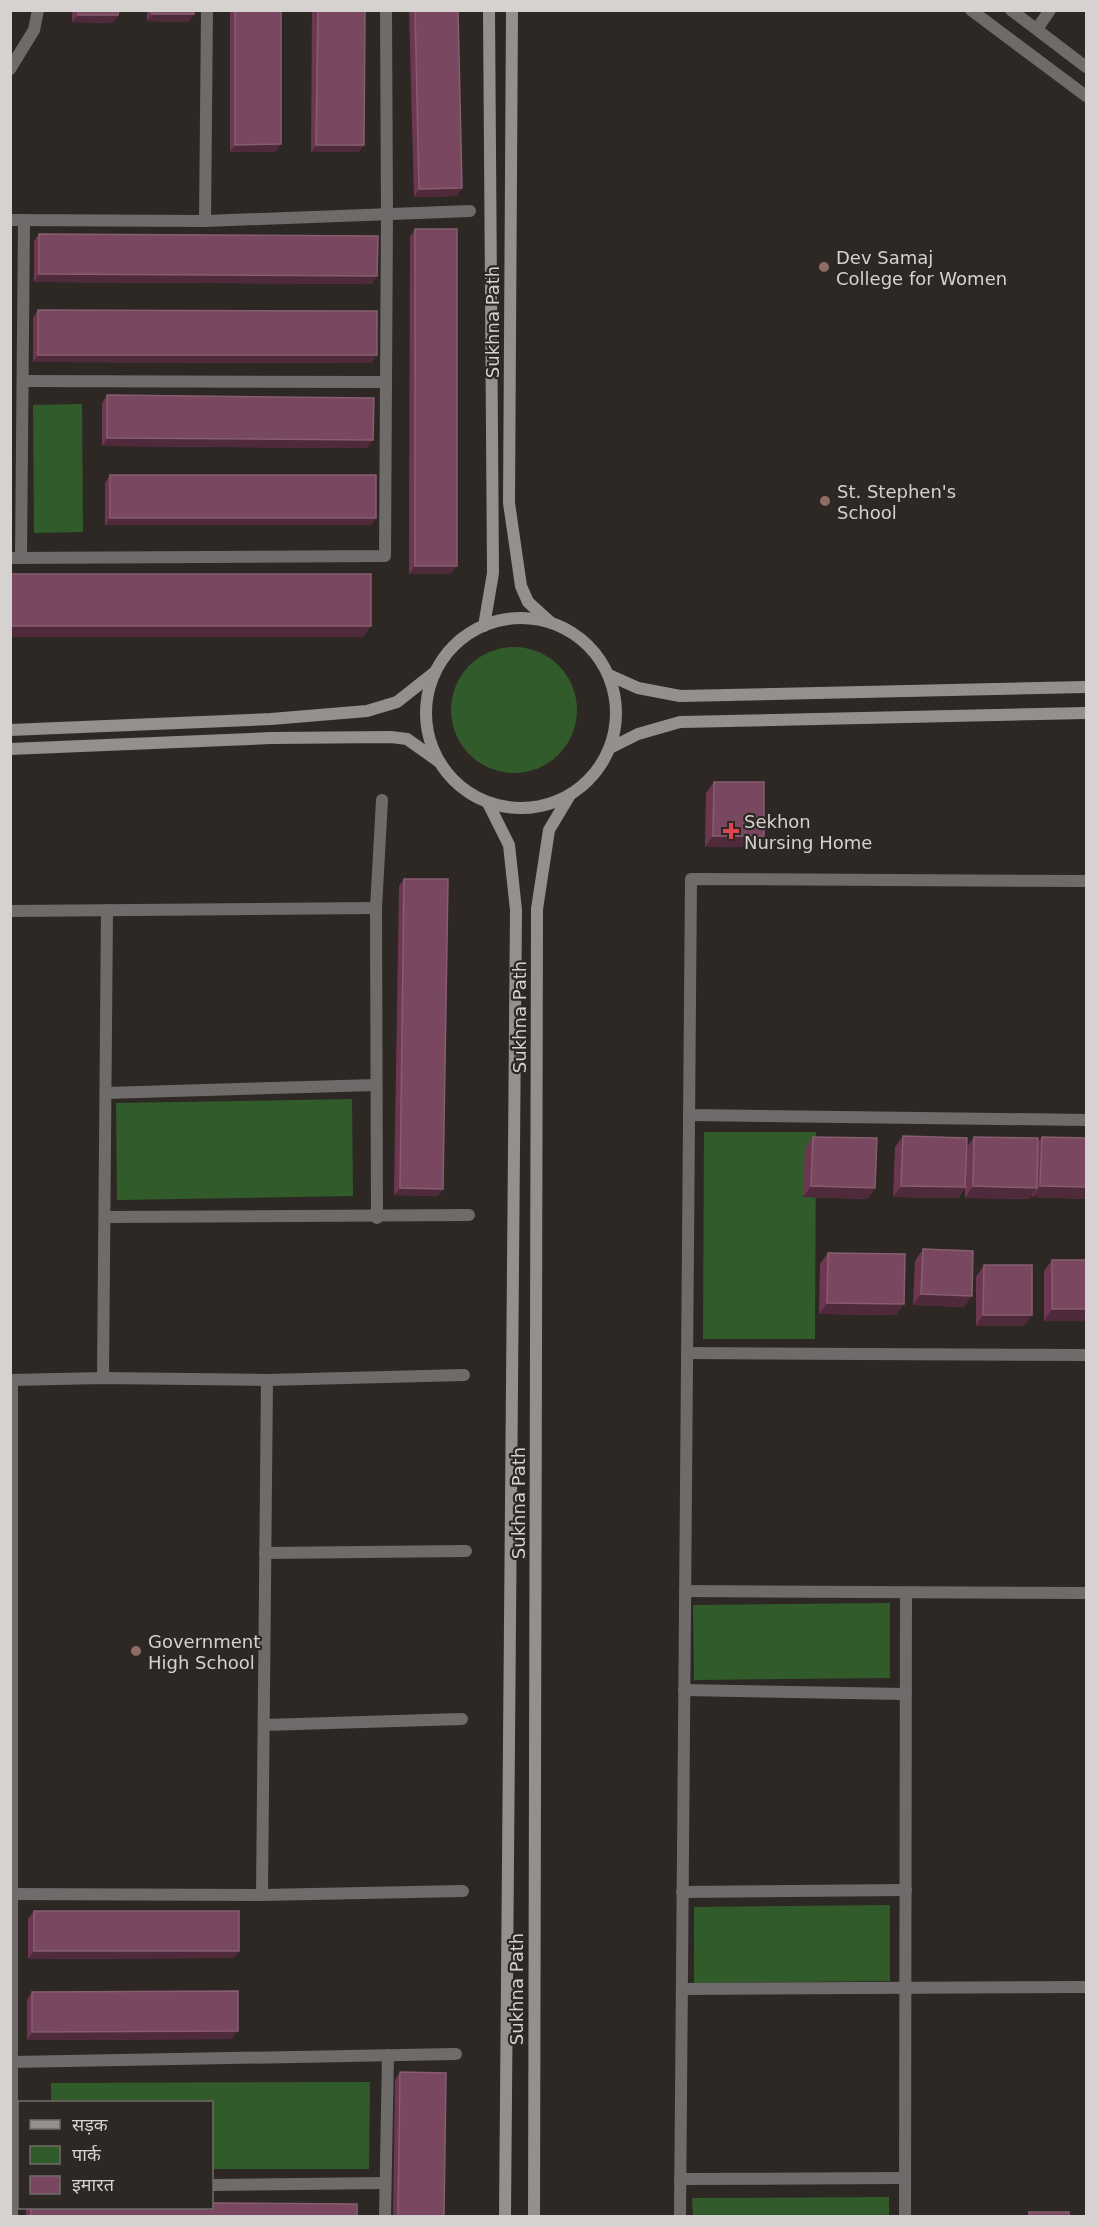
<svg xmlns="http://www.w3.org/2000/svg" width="1097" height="2227" font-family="'DejaVu Sans','Noto Sans Devanagari',sans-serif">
<rect width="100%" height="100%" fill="#2d2824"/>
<g fill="#315b2b">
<path d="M82 404 83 532 34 533 33 405Z"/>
<circle cx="514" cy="710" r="63"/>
<path d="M352 1099 353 1196 117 1200 116 1103Z"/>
<path d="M704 1132H816L815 1339H703Z"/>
<path d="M890 1603V1678L694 1680 693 1605Z"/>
<path d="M890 1905V1981L694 1983V1907Z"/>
<path d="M370 2082 369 2169H212V2102H51V2083Z"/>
<path d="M889 2197V2216H693L692 2198Z"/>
</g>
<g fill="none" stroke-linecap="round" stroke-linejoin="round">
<g stroke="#6e6b6a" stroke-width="12">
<path d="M971 10 1086 96"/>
<path d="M1011 10 1086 67"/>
<path d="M1037 29 1050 10"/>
<path d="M10 220 205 221 470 211"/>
<path d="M205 221 207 10"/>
<path d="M23 381 385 382"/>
<path d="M10 558 385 556 387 213 386 10"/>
<path d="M21 558 24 220"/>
<path d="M10 911 376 908"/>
<path d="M106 1093 376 1085"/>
<path d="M689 1115 1086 1120"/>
<path d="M105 1217 469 1215"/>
<path d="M377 1218 376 908 382 800"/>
<path d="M687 1353 1086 1355"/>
<path d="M103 1378 107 910"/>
<path d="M10 1380 103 1378 267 1380 464 1375"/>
<path d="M12 1380V2216"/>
<path d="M265 1553 466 1551"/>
<path d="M685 1591 1086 1593"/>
<path d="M684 1690 906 1694"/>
<path d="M264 1725 462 1719"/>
<path d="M682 1892 906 1890"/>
<path d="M10 1894 262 1895 463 1891"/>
<path d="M262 1895 267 1380"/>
<path d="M682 1989 1086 1987"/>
<path d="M12 2062 456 2054"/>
<path d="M680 2179 905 2178"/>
<path d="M212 2185 385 2183"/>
<path d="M385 2216 388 2055"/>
<path d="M680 2216 691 879 1086 881"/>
<path d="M905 2216 906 1593"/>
</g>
<path stroke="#6e6b6a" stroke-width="12" d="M10 69 34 30 38 10"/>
<g stroke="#95908e" stroke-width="12">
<path d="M512 10 509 503 521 586 528 602 550 622"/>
<circle cx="521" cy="713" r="95"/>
<path d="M484 626 493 573 489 10"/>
<path d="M609 675 638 688 680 696 1086 687"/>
<path d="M10 730 271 719 367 711 397 702 435 672"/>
<path d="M610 748 638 734 680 722 1086 713"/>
<path d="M10 749 271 738 391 737 407 739 438 761"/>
<path d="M488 803 509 845 516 910 505 2216"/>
<path d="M534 2216 537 909 549 830 570 795"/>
</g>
</g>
<g fill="#6e3751">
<path d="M72 10H119L118 15 113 23 72 22Z"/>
<path d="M147 10H194V14L188 22 147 21Z"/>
<path d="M230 10H281V144L275 152H230Z"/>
<path d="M312 10H365L364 145 358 152H311Z"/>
<path d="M409 10H458L457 196 414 197Z"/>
<path d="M415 229 451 574H409L410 237Z"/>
<path d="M39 234 372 284 34 282V241Z"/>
<path d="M38 310 372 363 33 362V318Z"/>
<path d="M107 395 368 448 102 446V403Z"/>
<path d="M110 475 371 525H105V483Z"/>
<path d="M714 782 764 836 756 847H705L706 793Z"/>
<path d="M404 879 438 1196 394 1195 399 886Z"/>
<path d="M903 1136 967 1147 974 1137 1038 1142 1042 1137 1086 1138V1199L1032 1197V1194L1029 1199 965 1198V1188L958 1198 893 1197 895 1147Z"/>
<path d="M813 1137 875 1188 867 1199 803 1197 805 1148Z"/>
<path d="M923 1249 964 1307 913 1305 915 1261Z"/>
<path d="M828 1253 896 1315 819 1314 820 1264Z"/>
<path d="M1052 1260 1085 1321H1044V1271Z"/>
<path d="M984 1265 1024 1326H976V1277Z"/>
<path d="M34 1911 239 1951 234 1958 28 1959V1919Z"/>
<path d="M32 1992 232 2039 27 2040V2000Z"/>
<path d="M400 2072 444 2217H393L395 2080Z"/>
<path d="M28 2208H212L357 2217H26V2210Z"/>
</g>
<g fill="#4f2a3a">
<path d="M152 14H194L188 22 147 21Z"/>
<path d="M78 15H118L113 23 72 22Z"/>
<path d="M281 144 275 152H230L235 145Z"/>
<path d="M316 145H364L358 152H311Z"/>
<path d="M462 188 457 196 414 197 419 189Z"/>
<path d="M39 274 377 276 372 284 34 282Z"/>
<path d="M38 355H377L372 363 33 362Z"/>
<path d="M107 438 373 440 368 448 102 446Z"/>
<path d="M110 518H376L371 525H105Z"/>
<path d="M415 566H457L451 574H409Z"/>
<path d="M10 626H371L363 637H10Z"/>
<path d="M713 836H764L756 847H705Z"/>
<path d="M811 1186 875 1188 867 1199 803 1197Z"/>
<path d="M901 1186 965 1187 958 1198 893 1197Z"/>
<path d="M973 1186 1037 1188 1029 1199 965 1198Z"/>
<path d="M1040 1186 1086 1187V1199L1032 1197Z"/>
<path d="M400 1188 443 1189 438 1196 394 1195Z"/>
<path d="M921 1294 972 1296 964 1307 913 1305Z"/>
<path d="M827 1303 904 1304 896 1315 819 1314Z"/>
<path d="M1052 1309H1086V1319L1085 1321H1044Z"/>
<path d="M983 1315H1032L1024 1326H976Z"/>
<path d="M34 1951H239L234 1958 28 1959Z"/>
<path d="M238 2031 232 2039 27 2040 32 2032Z"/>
</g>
<g fill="#79475f" stroke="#875d70" stroke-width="1.5">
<path d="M78 10H119L118 15H78Z"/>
<rect x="152" y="10" width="42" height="4"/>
<path d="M235 10H281V144L235 145Z"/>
<path d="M318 10H365L364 145H316Z"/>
<path d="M415 10H458L462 188 419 189Z"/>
<rect x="415" y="229" width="42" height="337"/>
<path d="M39 234 378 236 377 276 39 274Z"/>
<path d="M38 310 377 311V355H38Z"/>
<path d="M107 395 374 398 373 440 107 438Z"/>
<rect x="110" y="475" width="266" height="43"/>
<rect x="10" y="574" width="361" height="52"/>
<path d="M714 782H764V836H713Z"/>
<path d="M404 879H448L443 1189 400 1188Z"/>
<path d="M903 1136 967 1138 965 1187 901 1186Z"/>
<path d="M813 1137 877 1138 875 1188 811 1186Z"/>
<path d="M974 1137 1038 1138 1037 1188 973 1186Z"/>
<path d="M1042 1137 1086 1138V1187L1040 1186Z"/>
<path d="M923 1249 973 1251 972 1296 921 1294Z"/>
<path d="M828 1253 905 1254 904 1304 827 1303Z"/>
<rect x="1052" y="1260" width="34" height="49"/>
<path d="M984 1265H1032V1315H983Z"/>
<rect x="34" y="1911" width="205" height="40"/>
<path d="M238 1991V2031L32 2032V1992Z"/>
<path d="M400 2072 446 2073 444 2217H398Z"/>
<path d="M212 2203 357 2204V2217H31V2208H212Z"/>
<rect x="1029" y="2212" width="40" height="5"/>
</g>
<g fill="#8d6e63" stroke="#2d2824" stroke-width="2">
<circle cx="824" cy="267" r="6"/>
<circle cx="825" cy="501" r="6"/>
<circle cx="136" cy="1651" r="6"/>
</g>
<path fill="#e0444e" stroke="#2d2824" stroke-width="2" d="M728 822h6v6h6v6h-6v6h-6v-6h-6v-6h6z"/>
<g text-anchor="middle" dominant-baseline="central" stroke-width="4.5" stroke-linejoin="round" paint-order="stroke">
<g font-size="18" fill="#d5d2cf" stroke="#2d2824" text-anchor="start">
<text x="836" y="257">Dev Samaj<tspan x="836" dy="21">College for Women</tspan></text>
<text x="837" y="491">St. Stephen's<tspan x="837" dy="21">School</tspan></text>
<text x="744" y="821">Sekhon<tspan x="744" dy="21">Nursing Home</tspan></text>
<text x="148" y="1641">Government<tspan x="148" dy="21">High School</tspan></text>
</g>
<g font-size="18" fill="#d5d2cf" stroke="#2d2824">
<text transform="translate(492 322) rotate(-90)">Sukhna Path</text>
<text transform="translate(519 1017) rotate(-90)">Sukhna Path</text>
<text transform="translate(518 1503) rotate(-90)">Sukhna Path</text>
<text transform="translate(516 1989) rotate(-90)">Sukhna Path</text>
</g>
</g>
<rect width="1097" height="2227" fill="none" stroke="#d5d2cf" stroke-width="24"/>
<rect x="18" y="2101" width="195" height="108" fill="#2d2824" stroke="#706c68" stroke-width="1.5"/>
<rect x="30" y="2120" width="30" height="9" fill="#95908e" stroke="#706c68" stroke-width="1.5"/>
<text x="72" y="2131" font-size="18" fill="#d5d2cf">सड़क</text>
<rect x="30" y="2146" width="30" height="18" fill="#315b2b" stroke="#706c68" stroke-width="1.5"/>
<text x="72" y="2161" font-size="18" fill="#d5d2cf">पार्क</text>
<rect x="30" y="2176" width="30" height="18" fill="#79475f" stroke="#706c68" stroke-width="1.5"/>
<text x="72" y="2191" font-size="18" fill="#d5d2cf">इमारत</text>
</svg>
